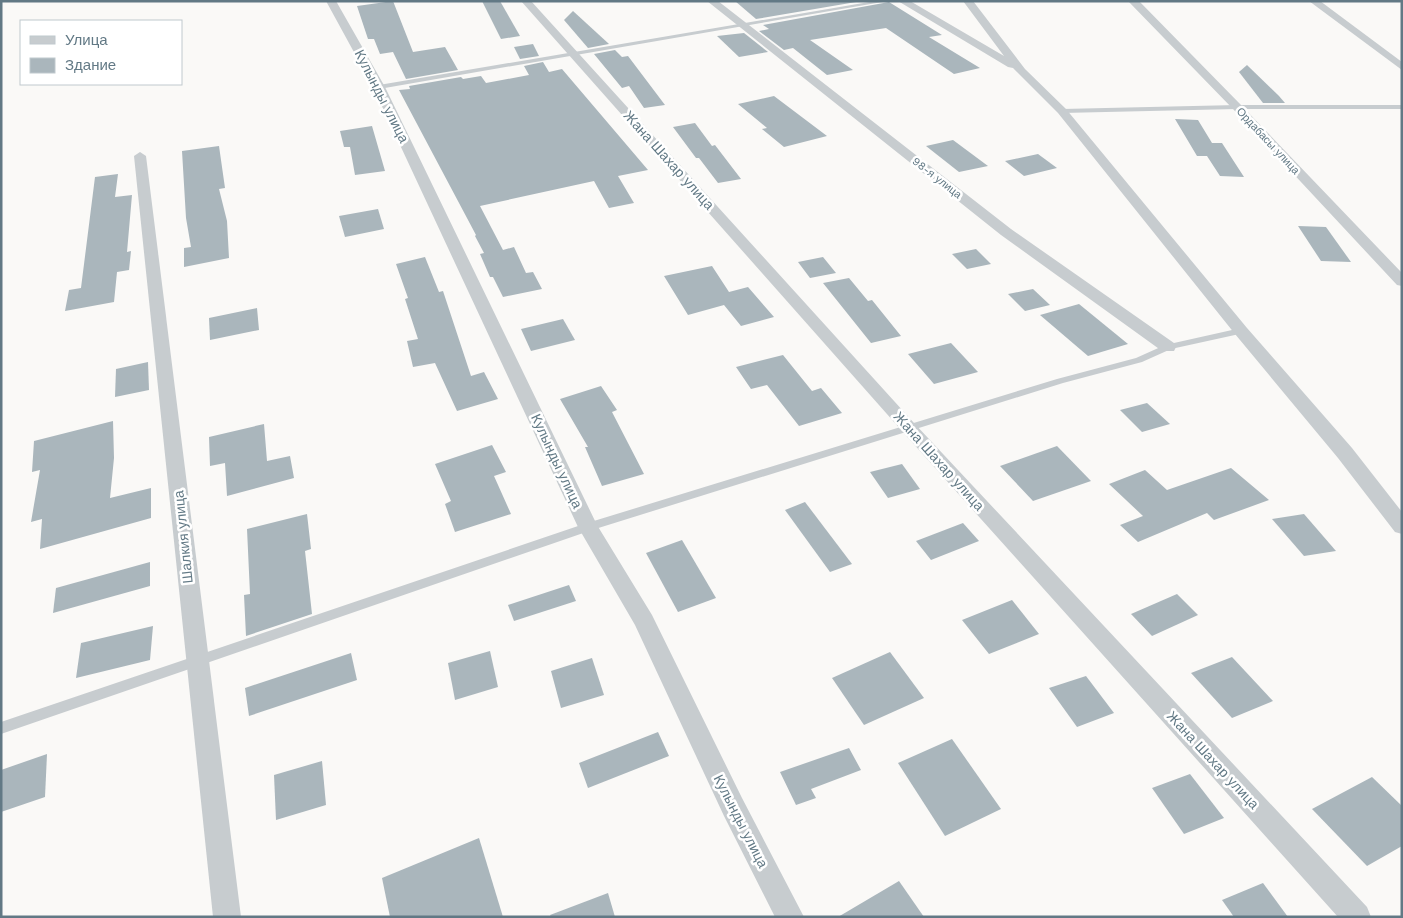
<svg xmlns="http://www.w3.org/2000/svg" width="1403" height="918" font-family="'Work Sans',sans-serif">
<rect width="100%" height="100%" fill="#faf9f7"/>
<g fill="#aab6bc">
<path d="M393 1 413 52 445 47 458 70 406 79 393 52 380 54 374 39H368L357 6Z"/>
<path d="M482 1H500L520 36 501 39Z"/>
<path d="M735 1H862L756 19Z"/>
<path d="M889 2 942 35 929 37 980 68 954 74 886 28 810 40 853 70 827 75 793 48 784 50 759 31 769 29 763 25Z"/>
<path d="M573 11 609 44 588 48 564 20Z"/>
<path d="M744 33 768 52 739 57 717 36Z"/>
<path d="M533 44 539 56 520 59 514 47Z"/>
<path d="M615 50 622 57 628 56 665 105 644 108 629 86 622 88 594 54Z"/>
<path d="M543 62 549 72 562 69 648 170 618 176 634 203 609 208 594 181 480 206 503 250 514 247 526 273 533 272 542 289 503 297 493 277H490L480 254 484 253 475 236 476 235 399 90 410 89 409 86 461 77 463 79 481 76 486 83 529 75 524 66Z"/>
<path d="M1247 65 1279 96 1285 103H1263L1239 72Z"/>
<path d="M774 96 827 136 784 147 762 129 767 128 738 104Z"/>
<path d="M1175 119 1198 120 1212 143H1222L1244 177 1220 176 1207 156H1197Z"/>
<path d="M695 123 712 146 715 145 741 179 718 183 699 158H696L673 127Z"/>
<path d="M372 126 385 171 355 175 350 147H344L340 131Z"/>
<path d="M953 140 988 166 959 172 926 146Z"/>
<path d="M219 146 225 188 219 189 227 221 229 258 184 267V248L191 247 186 218 182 151Z"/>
<path d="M1038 154 1057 168 1024 176 1005 161Z"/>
<path d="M118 174 115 197 132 195 127 252 131 251 129 270 117 272 114 302 65 311 69 290 81 288 95 177Z"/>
<path d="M378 209 384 229 345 237 339 216Z"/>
<path d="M1298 226 1326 227 1351 262 1321 261Z"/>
<path d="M976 249 991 264 967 269 952 254Z"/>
<path d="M425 257 439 292 443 291 471 376 484 372 498 399 457 411 435 363 413 367 407 341 418 339 405 299 408 298 396 264Z"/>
<path d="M823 257 836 273 810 278 798 262Z"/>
<path d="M712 266 729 292 748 287 774 317 741 326 724 305 688 315 664 276Z"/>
<path d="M849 278 868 301 872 300 901 336 871 343 823 283Z"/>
<path d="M1033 289 1050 305 1025 311 1008 294Z"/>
<path d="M1079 304 1128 344 1088 356 1040 315Z"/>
<path d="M257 308 259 330 210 340 209 318Z"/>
<path d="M563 319 575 340 531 351 521 329Z"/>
<path d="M951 343 978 372 934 384 908 354Z"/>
<path d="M783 355 812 391 821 388 842 413 799 426 767 385 751 389 736 367Z"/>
<path d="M148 362 149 390 115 397 116 369Z"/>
<path d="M601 386 617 410 612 412 644 474 602 486 585 447H588L560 399Z"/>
<path d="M1147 403 1170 424 1142 432 1120 410Z"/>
<path d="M113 421 114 458 110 498 151 488V518L40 549 42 519 31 522 40 470 32 472 34 441Z"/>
<path d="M264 424 267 461 290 456 294 478 227 496 225 463 210 466 209 437Z"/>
<path d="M492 445 506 472 494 476 511 514 455 532 445 504 451 501 435 464Z"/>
<path d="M1057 446 1091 481 1033 501 1000 466Z"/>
<path d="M902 464 920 489 888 498 870 472Z"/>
<path d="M1231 468 1269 500 1214 520 1207 513 1138 542 1120 525 1143 516 1109 484 1145 470 1167 490Z"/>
<path d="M805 502 852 564 830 572 785 510Z"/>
<path d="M307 514 311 549 305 551 312 614 246 636 244 595 250 594 247 529Z"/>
<path d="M1304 514 1336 551 1304 556 1272 519Z"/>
<path d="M963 523 979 541 931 560 916 541Z"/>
<path d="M682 540 716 598 678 612 646 553Z"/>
<path d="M150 562V586L53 613 56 588Z"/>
<path d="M569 585 576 601 514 621 508 605Z"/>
<path d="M1177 594 1198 615 1152 636 1131 614Z"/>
<path d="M1012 600 1039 634 989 654 962 620Z"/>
<path d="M153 626 150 660 76 678 81 643Z"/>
<path d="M490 651 498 687 455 700 448 663Z"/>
<path d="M890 652 924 698 864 725 832 678Z"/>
<path d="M351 653 357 680 249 716 245 688Z"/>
<path d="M1232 657 1273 701 1232 718 1191 673Z"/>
<path d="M592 658 604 695 561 708 551 671Z"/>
<path d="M1086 676 1114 713 1077 727 1049 688Z"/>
<path d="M658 732 669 756 588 788 579 763Z"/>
<path d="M952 739 1001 809 945 836 898 763Z"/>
<path d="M849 748 861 770 811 789 816 798 796 805 780 772Z"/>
<path d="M47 754 45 797 1 812V770Z"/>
<path d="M322 761 326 805 276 820 274 775Z"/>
<path d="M1190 774 1224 818 1184 834 1152 788Z"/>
<path d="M1372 777 1402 806V846L1367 866 1312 809Z"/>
<path d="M479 838 503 917H390L382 878Z"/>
<path d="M899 881 924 917H838Z"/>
<path d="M1263 883 1288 917H1234L1222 900Z"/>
<path d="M608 893 615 917H551L550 915Z"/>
</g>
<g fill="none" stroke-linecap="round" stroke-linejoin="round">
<g fill="#c7cccf" fill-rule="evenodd">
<path d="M875 1H888L379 89 376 87 379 85Z"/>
<path d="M1237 105H1402V109H1237L1062 113 1059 111 1062 109Z"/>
<path d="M1241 328 1245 331 1244 333 1171 349 1142 362 1063 383 592 530 1 734V722L584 524 1057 379 1136 358 1165 345Z"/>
</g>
<g fill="#c7cccf" fill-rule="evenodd">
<path d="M326 1H336L385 87 597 525 652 615 742 798 804 917H775L724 816 635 625 578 527 373 87Z"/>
<path d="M521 1H531L914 423 1367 907 1371 917H1338L902 431Z"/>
<path d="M707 1H718L1011 229 1174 343 1176 347 1174 351H1162L1001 235Z"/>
<path d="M898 1H910L1004 56 963 1H973L1025 69 1066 109 1247 328 1352 448 1402 512V534L1395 532 1338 458 1235 334 1058 113 1013 68 1008 67Z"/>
<path d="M1128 1H1139L1241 105 1402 273V286L1397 285 1233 109Z"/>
<path d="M1309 1H1320L1402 62V70Z"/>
<path d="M140 152 146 156 241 917H213L134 156Z"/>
</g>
</g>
<g text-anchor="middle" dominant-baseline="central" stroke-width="5" stroke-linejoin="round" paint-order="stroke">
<g font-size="11" fill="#627985" stroke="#fff">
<text transform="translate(1268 141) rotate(47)">Ордабасы улица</text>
<text transform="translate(937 178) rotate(38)">98-я улица</text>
</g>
<g font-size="14" fill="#627985" stroke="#fff">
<text transform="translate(382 96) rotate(63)">Кулынды улица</text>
<text transform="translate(669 160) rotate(48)">Жана Шахар улица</text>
<text transform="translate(557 461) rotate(65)">Кулынды улица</text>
<text transform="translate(939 461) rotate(48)">Жана Шахар улица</text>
<text transform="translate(183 537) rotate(-96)">Шалкия улица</text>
<text transform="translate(1213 760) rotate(47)">Жана Шахар улица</text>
<text transform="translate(741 821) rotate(63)">Кулынды улица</text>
</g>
</g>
<rect width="1403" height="918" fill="none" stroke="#627985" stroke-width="5"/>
<rect x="20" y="20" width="162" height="65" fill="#ffffff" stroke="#c0c9ce"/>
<rect x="30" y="36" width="25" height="8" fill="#c7cccf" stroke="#c0c9ce"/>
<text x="65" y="45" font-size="15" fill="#627985">Улица</text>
<rect x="30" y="58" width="25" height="15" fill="#aab6bc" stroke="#c0c9ce"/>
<text x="65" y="70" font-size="15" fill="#627985">Здание</text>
</svg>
